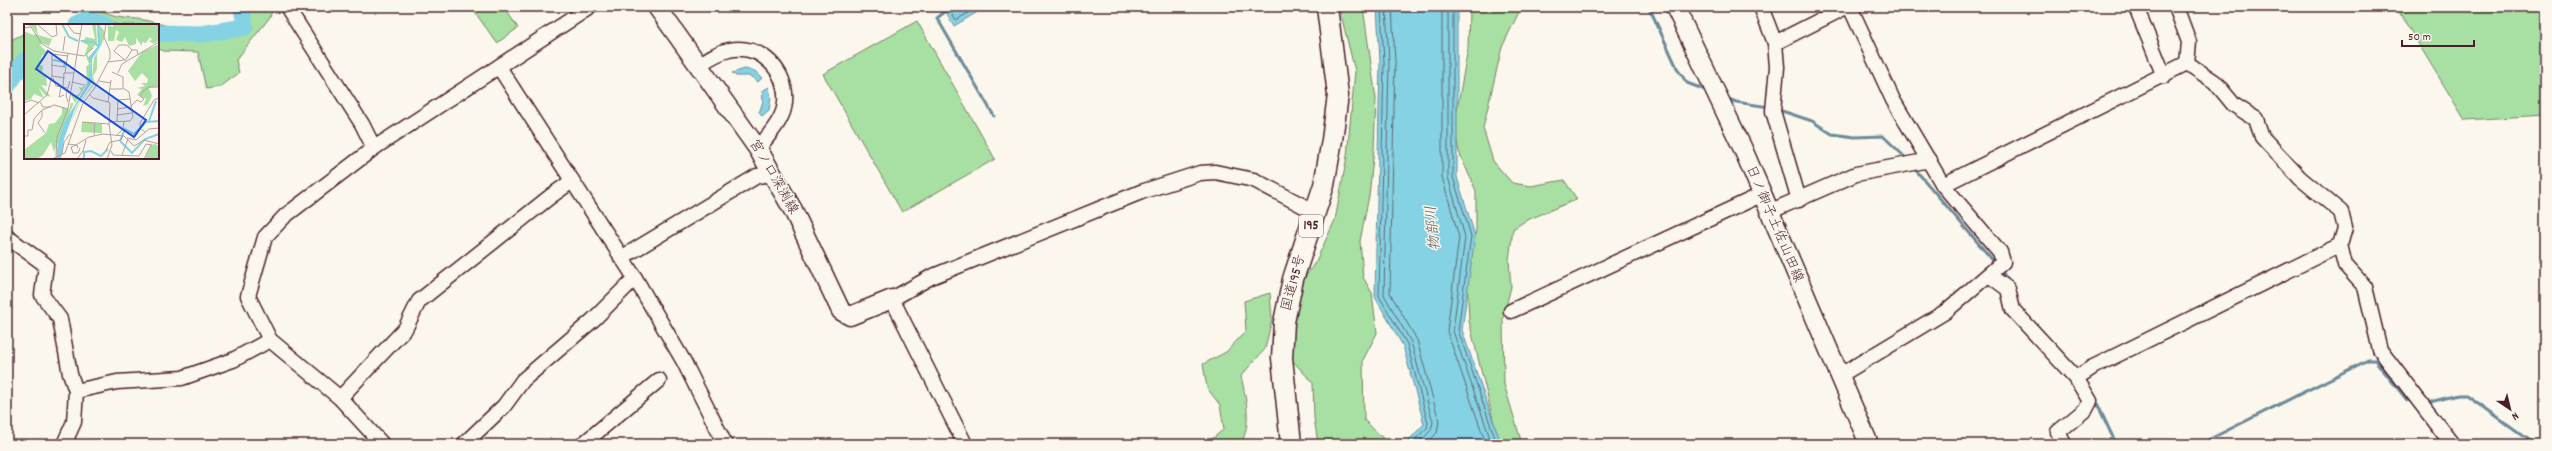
<svg xmlns="http://www.w3.org/2000/svg" width="2552" height="451" font-family="Dekko,'Klee One',sans-serif">
<rect width="100%" height="100%" fill="#fbf7ec"/>
<filter id="ink" filterUnits="userSpaceOnUse"><feTurbulence type="fractalNoise" baseFrequency=".025" numOctaves="2"/><feDisplacementMap in="SourceGraphic" scale="8" xChannelSelector="R" yChannelSelector="G"/><feConvolveMatrix kernelMatrix="1 2 1 2 8 2 1 2 1" color-interpolation-filters="sRGB"/></filter>
<g filter="url(#ink)">
<g fill="#a8dfa3" stroke="#797f67">
<path d="M243 7H273L270 17 236 60 239 73 220 87 206 89 198 52 162 51 158 47V25H118L79 12C100 7 98 12 117 17 126 19 136 18 144 20 180 28 211 42 245 20Z"/>
<path d="M471 7H504L518 28 497 43Z"/>
<path d="M1339 7H1363L1376 99 1374 149 1369 196 1360 241 1363 277 1372 293 1377 333 1363 360 1364 420 1389 444H1318L1314 418 1313 383 1291 359 1295 292 1316 261 1335 220 1347 156 1355 71Z"/>
<path d="M1469 7H1523L1519 12 1502 47 1483 128 1493 161 1512 183 1531 186 1564 180 1577 199 1525 221 1513 229 1509 260 1511 287 1503 318 1504 384 1522 444H1499L1469 321 1467 275 1476 230V191L1459 152 1454 126 1468 48Z"/>
<path d="M2396 7H2545V115L2465 120Z"/>
<path d="M917 21 995 159 902 212 823 74Z"/>
<path d="M23 34C32 52 18 68 7 80V42Z"/>
<path d="M1270 293 1272 319 1265 349 1241 376C1246 399 1252 422 1241 444H1194L1212 439 1224 429 1220 405 1207 388 1203 364 1226 352 1246 331 1244 301Z"/>
</g>
<g fill="#84d2e3" stroke="#6d8a99">
<path d="M943 7H986L954 26Z"/>
<path d="M1377 7H1457V177L1475 236 1462 330 1501 444H1405L1424 424 1403 346 1375 297 1380 62Z"/>
<path d="M745 69 755 71 762 78 758 82 750 76H736L732 73Z"/>
<path d="M769 87 771 98 769 110 762 116 759 113 763 101 762 91Z"/>
</g>
<g fill="none" stroke-linecap="round" stroke-linejoin="round">
<g stroke="#616775" stroke-width="1">
<path d="M948 7 956 20 978 7"/>
<path d="M1381 7 1384 62 1379 296 1407 344 1428 423 1427 428 1410 444"/>
<path d="M1386 7 1389 62 1384 295 1411 342 1433 422 1431 430 1418 444"/>
<path d="M1392 7 1395 62 1390 293 1417 340 1439 421 1437 433 1426 444"/>
<path d="M1442 7V177L1459 237 1447 331 1486 444"/>
<path d="M1448 7V177L1465 237 1453 331 1492 444"/>
<path d="M1453 7V177L1471 236 1458 330 1497 444"/>
</g>
<g stroke="#6d8a99" stroke-width="3">
<path d="M1649 7 1678 70 1687 83 1708 91"/>
<path d="M946 11 937 18 994 116"/>
<path d="M1726 98 1736 102 1769 107"/>
<path d="M1776 109 1812 121 1832 134 1855 137 1883 136 1908 160"/>
<path d="M1914 168 1996 264"/>
<path d="M2001 270 2011 285"/>
<path d="M2095 399 2116 444"/>
<path d="M2426 403 2458 395H2467L2535 444"/>
<path d="M2200 444 2368 360H2375L2407 400 2413 402"/>
</g>
<g stroke="#84d2e3" stroke-width="17">
<path d="M77 25 88 20 105 25"/>
<path d="M158 33 201 34 245 27 242 7"/>
<path d="M7 87 25 60"/>
</g>
<defs>
<g id="minor">
<path d="M287 7 362 124 374 148"/>
<path d="M1761 7 1775 43 1777 67 1773 111 1799 200"/>
<path d="M2136 7 2164 76"/>
<path d="M2176 7 2189 42 2187 63"/>
<path d="M1775 43 1846 7"/>
<path d="M2187 63 2215 82 2234 105 2256 119 2262 137 2300 178 2341 212 2345 228 2340 245 2345 265 2365 287 2380 350 2452 444"/>
<path d="M699 65C708 59 718 52 729 50 760 43 788 71 785 102 784 120 768 135 758 149"/>
<path d="M499 67 635 278 684 362 725 444"/>
<path d="M1943 185 2187 63"/>
<path d="M1769 212 1856 174 1930 160"/>
<path d="M7 237 46 265 42 295 60 319 70 374 76 391 74 422 64 444"/>
<path d="M621 258 757 176 773 174"/>
<path d="M1989 275 2008 289 2013 310 2076 378 2090 401 2086 409 2058 432 2064 444"/>
<path d="M1511 311 1761 195"/>
<path d="M1839 376 1945 312 2003 262 2000 252 1943 185 1893 100 1850 7"/>
<path d="M2076 378 2093 367 2340 245"/>
<path d="M76 391 117 382 182 378 233 360 270 340"/>
<path d="M340 398 405 329 419 301 551 196 572 181"/>
<path d="M382 444 340 398 270 340 248 296 265 237 285 216 374 148 590 7"/>
<path d="M464 444 504 406 523 380 593 320 635 278"/>
<path d="M583 444 659 380"/>
<path d="M965 444 892 299 931 277 1141 192 1200 173 1215 172 1254 180 1315 212"/>
</g>
<g id="major">
<path d="M657 7 758 149 793 210 841 311 850 316 892 299"/>
<path d="M1675 7 1743 149 1869 444"/>
</g>
<path id="highway" d="M1291 444 1282 358 1284 322 1293 279 1324 185 1332 140 1338 95 1327 7"/>
</defs>
<use href="#minor" stroke="#4a1f2b" stroke-width="17"/>
<use href="#major" stroke="#4a1f2b" stroke-width="21"/>
<use href="#highway" stroke="#4a1f2b" stroke-width="23"/>
<use href="#minor" stroke="#fbf7ec" stroke-width="14"/>
<use href="#major" stroke="#fbf7ec" stroke-width="18"/>
<use href="#highway" stroke="#fbf7ec" stroke-width="20"/>
</g>
</g>
<g text-anchor="middle" dominant-baseline="central" stroke-width="3" stroke-linejoin="round" paint-order="stroke">
<rect fill="#fbf7ec" stroke="#7f6065" stroke-width="1" x="1299" y="215" width="24" height="22" rx="3"/>
<g font-size="13" font-weight="bold" fill="#4a1f2b">
<text x="1311" y="226">195</text>
</g>
<g font-size="14" fill="#4a1f2b" stroke="#fbf7ec">
<text transform="translate(773 177) rotate(60)">宮ノ口深渕線</text>
<text transform="translate(1774 224) rotate(67)">日ノ御子土佐山田線</text>
<text transform="translate(1294 283) rotate(-75)">国道195号</text>
</g>
<g font-size="15" font-style="italic" fill="#5b5562" stroke="#fbf7ec">
<text transform="translate(1434 228) rotate(-95)">物部川</text>
</g>
</g>
<g transform="translate(24 24)">
<rect width="135" height="135" fill="#fbf7ec"/>
<path d="M0 0H12L14 11 28 15 25 22 18 19 16 21 23 28 18 32 15 40 19 42 18 50 22 52 23 62 17 61 27 73 21 71 15 64 20 74 10 70 7 75 0 77V7L9 11 13 10 8 3ZM68 0 72 1 73 19 63 30 67 37 65 53 62 61 51 79 47 71H54L57 67 55 63 58 64 63 58 62 43 65 40 61 30 64 21 59 19 61 17H53L60 16 62 13 71 15ZM75 0 80 7V15L73 30V45L69 53 71 59 55 80 46 100 53 82 69 60 68 54 70 34 77 21ZM89 0H135V16L130 20 125 17 128 16 126 13 122 19 118 18V22L112 14V20L105 22 101 13 98 18 92 16 95 8 92 6 90 17H84V1L89 3ZM135 20V58L134 62 125 64 128 72 124 80 119 82 122 75 113 71 118 65 113 64 121 62 117 59H123L124 55 118 49 111 57 104 47 118 28ZM47 79H49V81L30 128 27 118 19 131 13 135H0V126L22 109 25 100 31 99 38 90V84L30 80 45 86ZM58 98 78 100V109L57 108ZM131 120 135 122V135H121L127 121Z" fill="#a8dfa3"/>
<path d="M73 0H75L77 21 68 35V58L52 82 40 115 37 135H32L34 118 40 99 63 61 67 38 64 34 74 22Z" fill="#84d2e3"/>
<path fill="none" stroke="#84d2e3" stroke-width="2" d="M38 0 45 13 54 17M57 17 70 18 74 22M29 36 41 38 40 43M125 97 132 77M96 117 108 129 121 115 135 110M96 117 101 105 110 110 122 98 135 97M60 135V128L67 127 77 132 84 125"/>
<path fill="none" stroke="#b4a19f" stroke-width="1" d="M13 0 28 13 33 11 32 0M43 0 50 9 57 10M0 4 7 3 18 20 30 27 60 32M39 27 41 12M28 30 44 32M60 32 69 24M101 36 90 27 95 21H103L108 26H113L114 31M101 37 108 26M84 38 100 36M27 41 41 43M41 49 44 29M94 49 98 40 135 18M28 52 41 54M29 54 32 62 43 64M75 57 87 59M48 58 60 61M37 63 35 73 40 71M39 63 40 49H50M86 65H99M65 70 69 74 84 78 87 56M16 78 19 83H27M44 78 42 71 46 57M0 79 7 76 15 79M107 82 113 76 117 78 120 75 116 72 119 67 125 63H134L135 59M93 85 107 83M18 87V93L14 99 21 109M0 91 23 71 28 52V30M93 91 108 89M93 97 94 76 106 75M58 98 85 100M85 98 106 97 109 93 105 68 99 64V53L88 48M121 108 116 104V99L130 76 135 74M70 111 71 99M93 111 99 105 100 97M0 112H4V106H8L10 95 18 86 30 81 44 85M103 114 112 116 125 105 135 104M44 120 52 121 65 113 79 110 100 112 110 122 120 116 135 120M54 124 53 121 47 123 49 129H54L56 124M82 126 86 118 97 116 99 111M87 127 89 131 115 132 122 120 128 121M38 130 40 118 46 110M98 131 104 115M32 132 33 113 44 85 58 0M28 135 41 129 59 79 70 65 86 34V27L80 13 82 0M53 135 59 127 62 116M83 135 88 121 85 100 86 79 84 78M120 135 127 121"/>
<path fill="#1d4ed8" fill-opacity="0.15" stroke="#1d4ed8" stroke-width="2" d="M24 27 122 96 110 113 12 45Z"/>
<rect width="135" height="135" fill="none" stroke="#4a1f2b" stroke-width="2"/>
</g>
<rect width="2552" height="451" fill="none" stroke="#fbf7ec" stroke-width="24"/>
<rect x="12" y="12" width="2528" height="427" fill="none" stroke="#4a1f2b" stroke-width="1.5" filter="url(#ink)"/>
<g transform="translate(2510 409) rotate(145)" stroke="#fbf7ec" stroke-width="3" paint-order="stroke">
<path d="M0-3L7 15L0 10L-7 15Z" fill="#4a1f2b"/>
<text y="-6" font-size="11" font-weight="bold" text-anchor="middle" fill="#4a1f2b">N</text>
</g>
<path d="M2402 40v6h72v-6" fill="none" stroke="#4a1f2b" stroke-width="2"/>
<text x="2408" y="40" font-size="12" fill="#4a1f2b" stroke="#fbf7ec" stroke-width="3" paint-order="stroke">50 m</text>
</svg>
